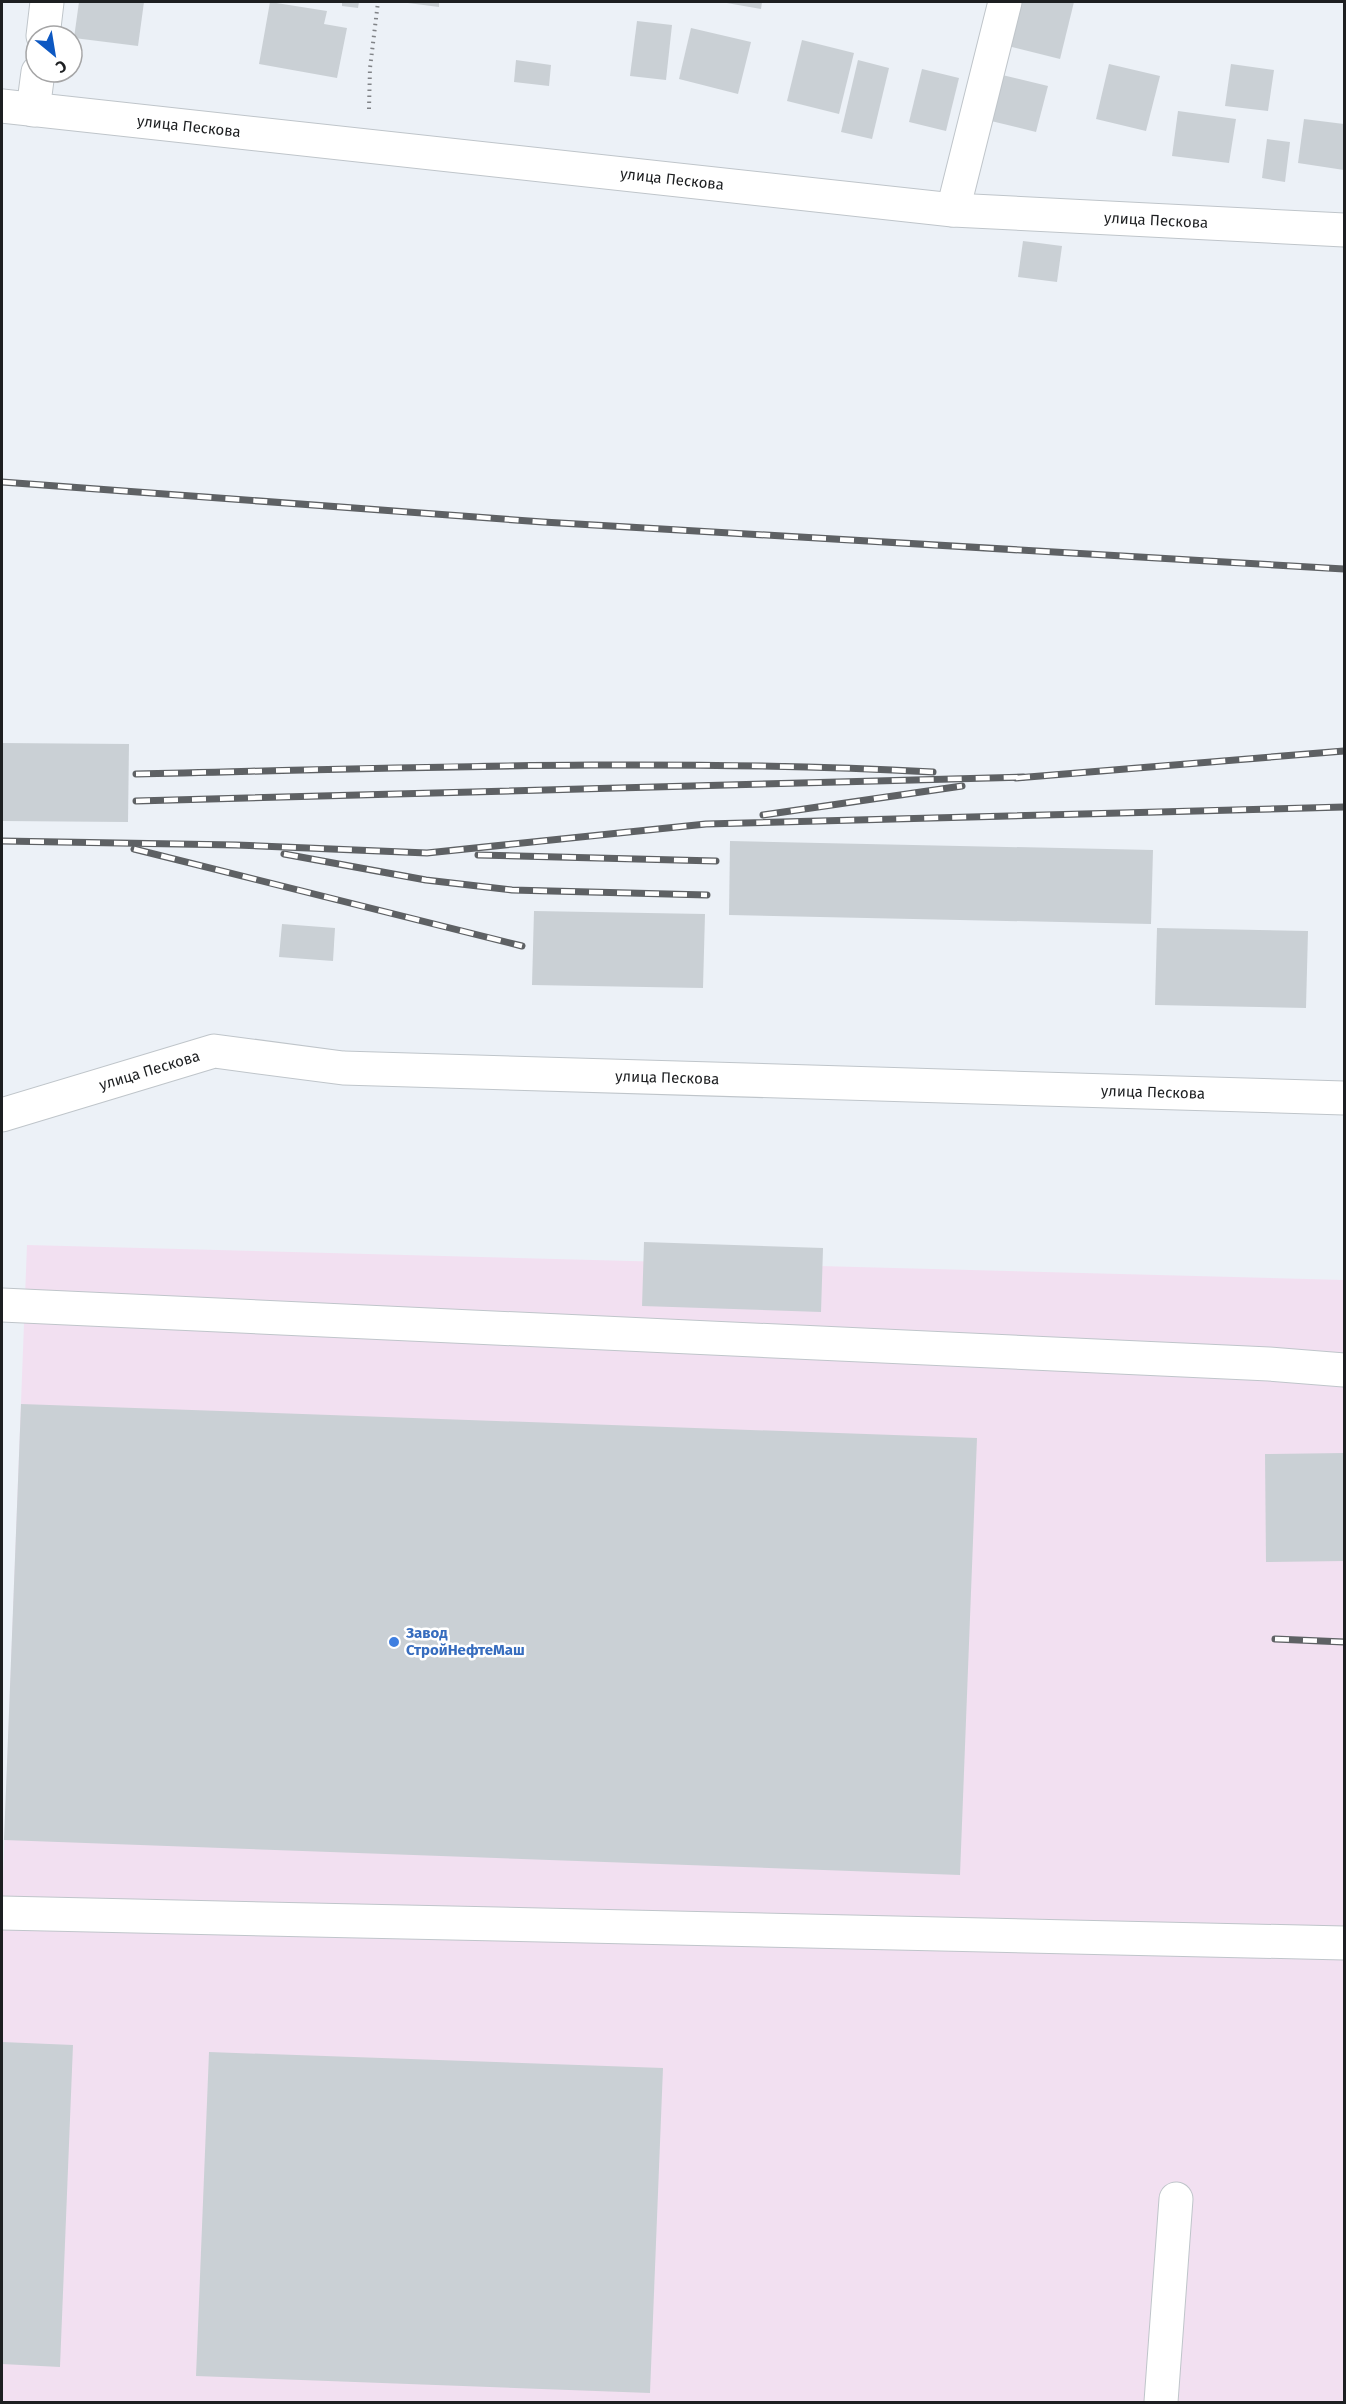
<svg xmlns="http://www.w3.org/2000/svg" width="1346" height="2404" font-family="'Fira Sans',sans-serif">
<rect width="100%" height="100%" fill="#ecf1f7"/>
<path fill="#f2e0f1" d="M27 1245 1344 1280V2402H2V1905Z"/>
<g fill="#cad0d5">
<path d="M79 2H144L138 46 74 38Z"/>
<path d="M270 2 327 11 324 24 347 28 337 78 259 64Z"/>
<path d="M342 2H359L358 8 342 6Z"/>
<path d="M400 2H439V7Z"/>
<path d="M721 2H762L761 9Z"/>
<path d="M1019 2H1074L1060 59 1008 46Z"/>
<path d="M637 21 672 25 666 80 630 76Z"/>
<path d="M691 28 751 42 738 94 679 79Z"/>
<path d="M802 40 854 53 839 114 787 101Z"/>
<path d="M516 60 551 65 549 86 514 82Z"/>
<path d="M858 60 889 68 872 139 841 132Z"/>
<path d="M1109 64 1160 76 1146 131 1096 119Z"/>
<path d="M1231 64 1274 70 1268 111 1225 106Z"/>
<path d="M922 69 959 78 946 131 909 122Z"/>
<path d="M998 74 1048 86 1036 132 987 120Z"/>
<path d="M1178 111 1236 119 1229 163 1172 156Z"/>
<path d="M1304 119 1344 124V170L1298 163Z"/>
<path d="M1267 139 1290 142 1285 182 1262 178Z"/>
<path d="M1023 241 1062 246 1057 282 1018 277Z"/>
<path d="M2 743 129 744 128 822 2 821Z"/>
<path d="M730 841 1153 850 1151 924 729 915Z"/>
<path d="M534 911 705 914 703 988 532 985Z"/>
<path d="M282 924 335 928 333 961 279 957Z"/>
<path d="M1157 928 1308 931 1306 1008 1155 1005Z"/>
<path d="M644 1242 823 1248 821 1312 642 1306Z"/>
<path d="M21 1404 977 1438 960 1875 4 1840Z"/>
<path d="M1344 1453V1561L1266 1562 1265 1454Z"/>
<path d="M2 2042 73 2045 60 2367 2 2364Z"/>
<path d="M209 2052 663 2068 650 2393 196 2376Z"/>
</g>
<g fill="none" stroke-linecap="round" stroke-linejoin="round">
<defs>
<g id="minor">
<path d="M43 36 47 2"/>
<path id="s1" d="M2 106 953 210 1344 230"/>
<path d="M33 110 38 72"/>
<path d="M953 210 1005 2"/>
<path id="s2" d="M2 1115 214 1051 343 1068 1344 1098"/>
<path d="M2 1305 1269 1364 1344 1370"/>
<path d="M2 1913 1344 1943"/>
<path d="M1161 2402 1176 2199"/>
</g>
</defs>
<use href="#minor" stroke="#bfc5ca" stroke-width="35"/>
<path stroke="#808387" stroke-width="4" stroke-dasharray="1.5 4.5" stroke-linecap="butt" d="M369 109 370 68 378 2"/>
<use href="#minor" stroke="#fff" stroke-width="33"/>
<defs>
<g id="rail">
<path d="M2 482 543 522 1344 569"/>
<path d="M136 774C402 768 667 758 933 772"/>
<path d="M1016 778 1344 751"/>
<path d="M136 801 1023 777"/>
<path d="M763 815 962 786"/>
<path d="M2 841 236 845 427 853 706 824 1344 807"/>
<path d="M134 849 522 946"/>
<path d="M284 854 426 880 512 890 707 895"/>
<path d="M478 855 716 861"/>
<path d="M1275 1639 1344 1642"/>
</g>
</defs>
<use href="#rail" stroke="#5e6164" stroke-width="7"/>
<use href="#rail" stroke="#fff" stroke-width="4.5" stroke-dasharray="14" stroke-linecap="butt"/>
</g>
<circle fill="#3f7fe0" stroke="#fff" stroke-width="2" cx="394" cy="1642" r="6"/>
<g text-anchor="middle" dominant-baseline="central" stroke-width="5" stroke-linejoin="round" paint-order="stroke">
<g font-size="15" fill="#1d1f21" stroke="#fff">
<text stroke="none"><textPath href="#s1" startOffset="188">улица Пескова</textPath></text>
<text stroke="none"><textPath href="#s1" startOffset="674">улица Пескова</textPath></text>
<text stroke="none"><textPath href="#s1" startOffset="1160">улица Пескова</textPath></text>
<text stroke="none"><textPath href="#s2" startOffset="154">улица Пескова</textPath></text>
<text stroke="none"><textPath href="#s2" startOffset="676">улица Пескова</textPath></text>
<text stroke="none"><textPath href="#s2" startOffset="1162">улица Пескова</textPath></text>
</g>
<g font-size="15" font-weight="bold" fill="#366cbe" stroke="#fff" text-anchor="start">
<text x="406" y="1633">Завод<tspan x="406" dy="17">СтройНефтеМаш</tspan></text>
</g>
</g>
<rect width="1346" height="2404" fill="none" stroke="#1d1f21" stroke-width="6"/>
<g transform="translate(54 54) rotate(150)"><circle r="28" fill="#ffffff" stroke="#a5a5a6" stroke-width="1.5"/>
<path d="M0-4.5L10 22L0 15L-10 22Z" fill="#0d58c2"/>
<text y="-9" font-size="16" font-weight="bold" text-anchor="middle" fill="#1d1f21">С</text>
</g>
</svg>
